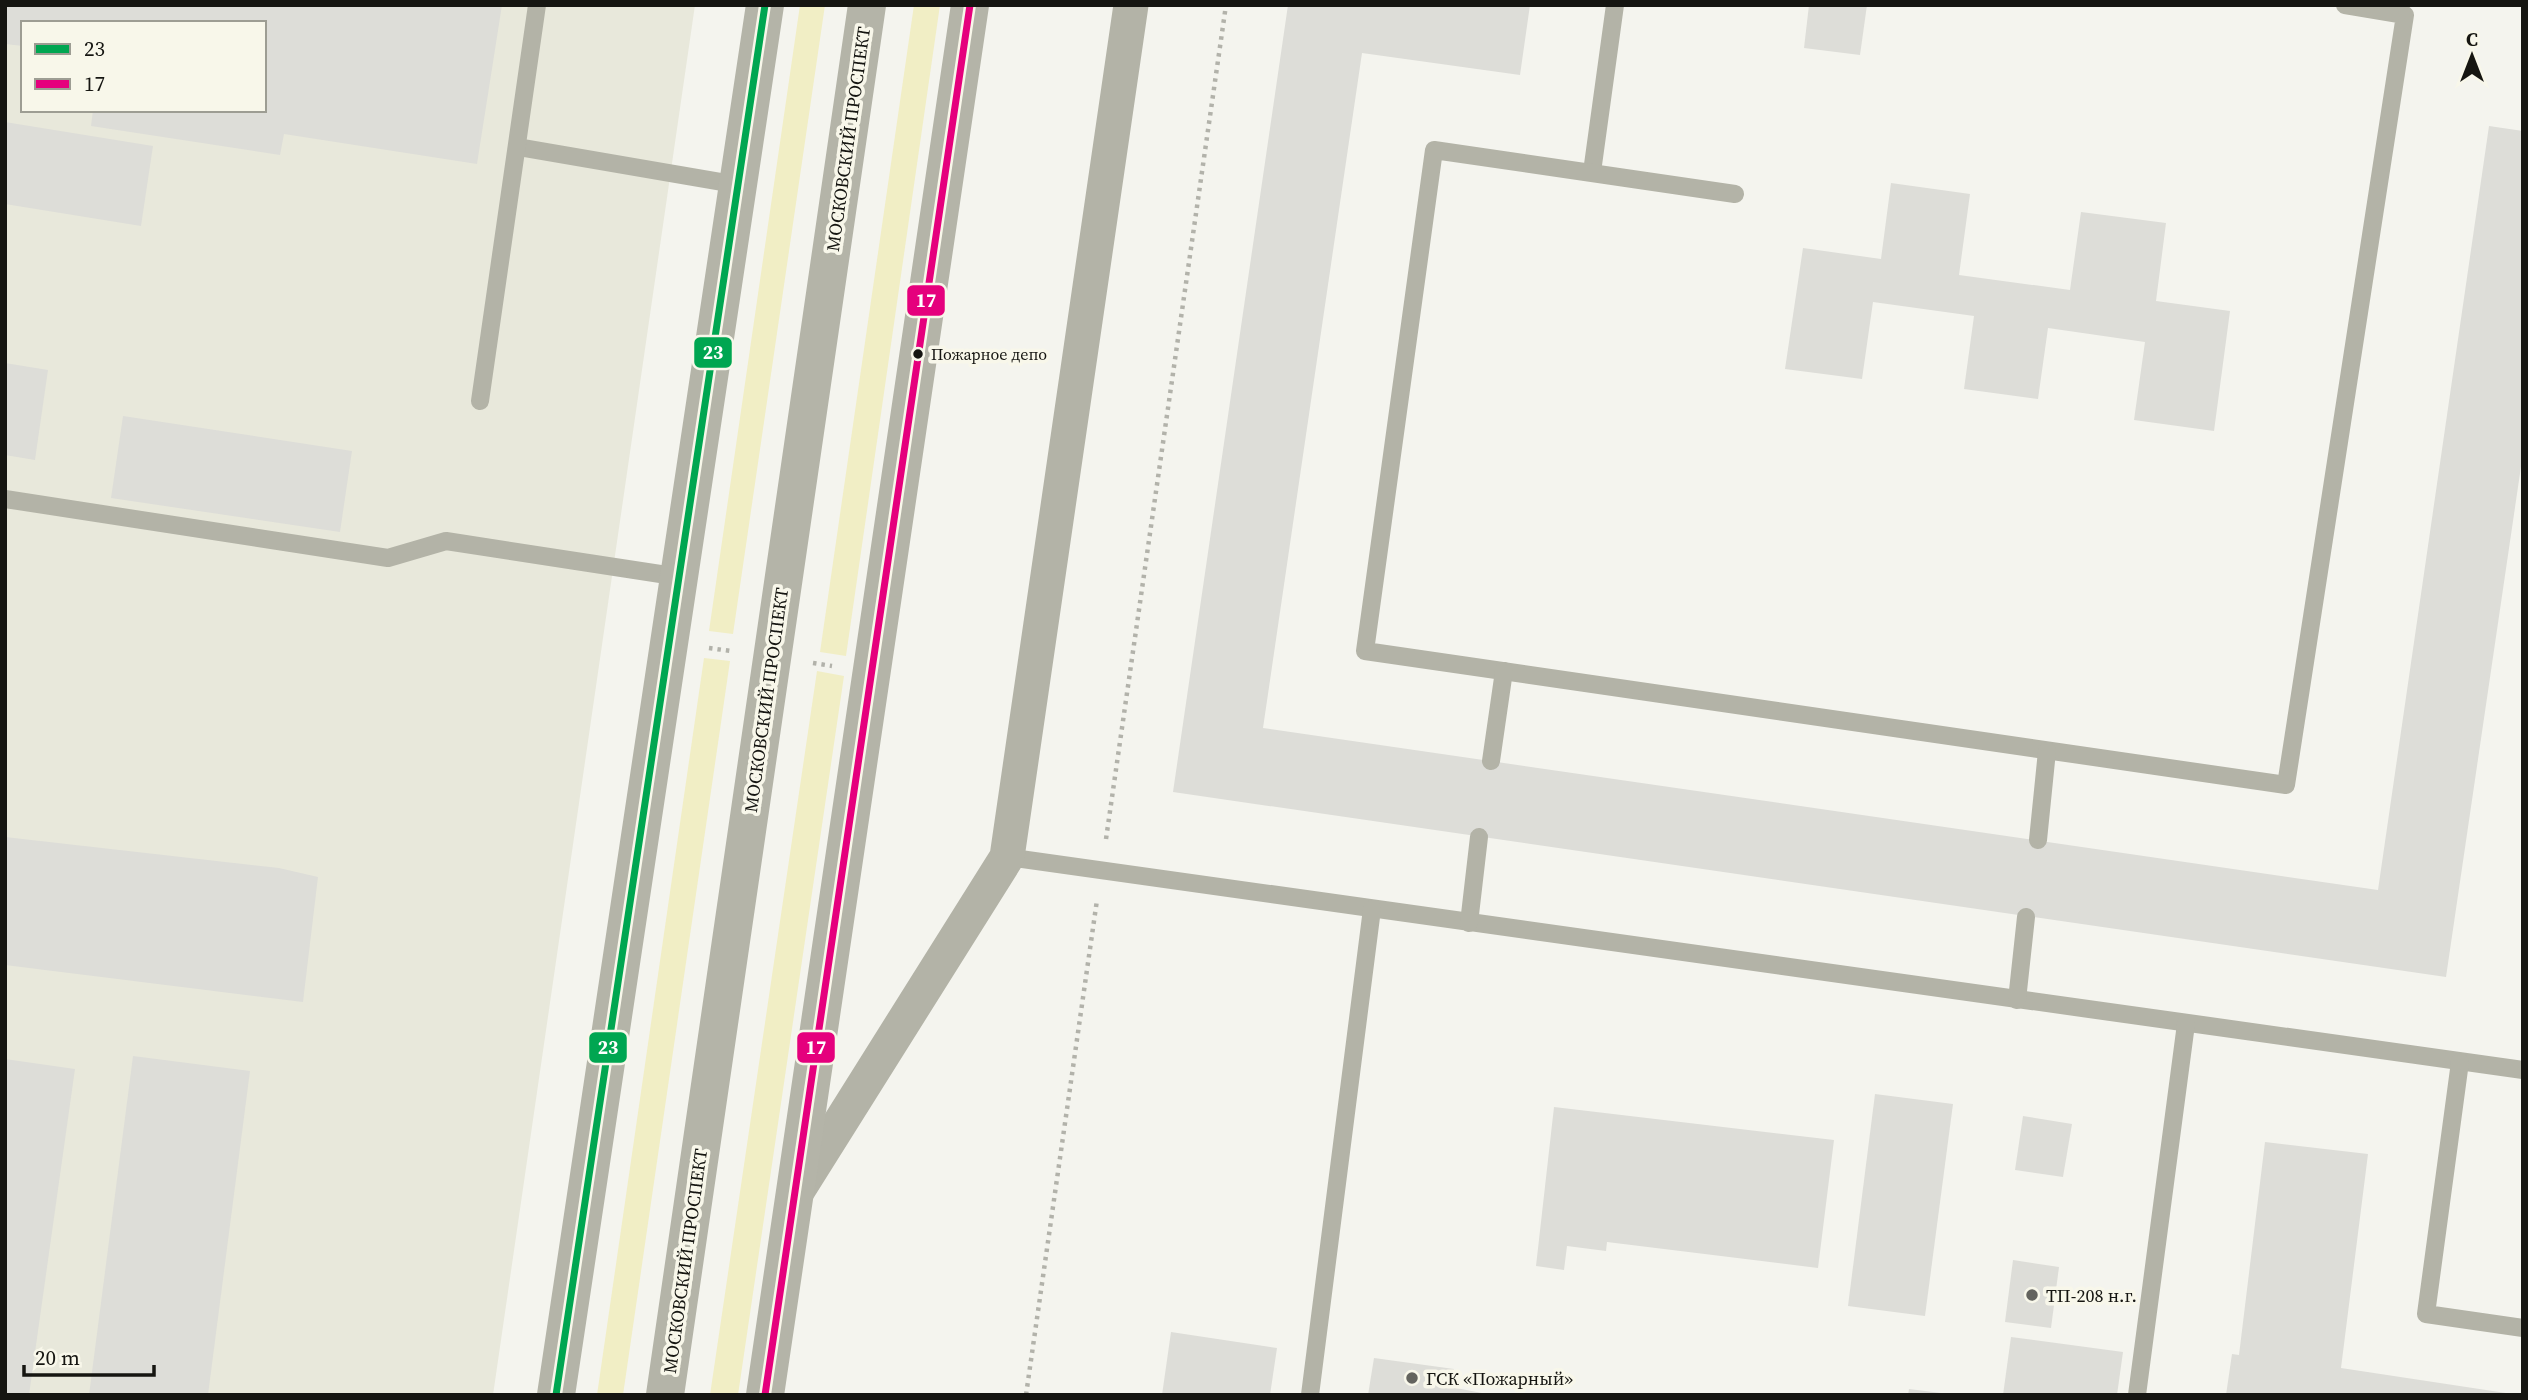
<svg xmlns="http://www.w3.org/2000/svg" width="2528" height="1400" font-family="'Source Serif 4',serif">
<rect width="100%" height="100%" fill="#f4f4ee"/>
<path fill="#e8e8db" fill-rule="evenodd" d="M5 5H695L493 1395H5ZM23 23H264V110H23Z"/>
<g fill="#f1eec5">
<path d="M800 5H825L733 634 709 631Z"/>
<path d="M914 5H940L846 656 820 652Z"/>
<path d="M704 658 730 661 623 1395H597Z"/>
<path d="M817 671 844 676 738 1395H710Z"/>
</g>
<g fill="#ddddd8">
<path d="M5 5H502L477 164 284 134 280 155 91 126 93 110H264V23H23V46L5 44Z"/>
<path d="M1288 5H1530L1520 75 1362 53 1263 728 2378 890 2489 126 2523 131V453L2446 977 1173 792Z"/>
<path d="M1809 5H1867L1860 55 1804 48Z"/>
<path d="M5 122 153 146 141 226 5 204Z"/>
<path d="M1891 183 1970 194 1959 275 2070 290 2081 212 2166 223 2156 301 2230 311 2214 431 2134 420 2145 342 2048 328 2038 399 1964 389 1974 316 1873 302 1862 379 1785 369 1803 248 1881 259Z"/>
<path d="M5 363 48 370 35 460 5 455Z"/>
<path d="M123 416 352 451 340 532 111 498Z"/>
<path d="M5 837 279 868 318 877 303 1002 5 965Z"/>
<path d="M133 1056 250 1071 208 1395H89Z"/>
<path d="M5 1059 75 1069 29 1395H5Z"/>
<path d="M1875 1094 1953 1104 1925 1316 1848 1306Z"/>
<path d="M1554 1107 1834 1140 1818 1268 1607 1242 1606 1251 1567 1246 1564 1270 1536 1266Z"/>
<path d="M2023 1116 2072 1124 2063 1177 2015 1170Z"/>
<path d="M2265 1142 2368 1154 2341 1368 2519 1395H2226L2232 1354 2239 1355Z"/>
<path d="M2013 1260 2059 1267 2051 1328 2005 1322Z"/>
<path d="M1171 1332 1277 1348 1270 1395H1162Z"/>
<path d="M2011 1337 2123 1352 2117 1395H2003Z"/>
<path d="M1374 1358 1454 1369 1451 1387 1492 1395H1368Z"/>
<path d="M1909 1389 1941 1393 1940 1395H1908Z"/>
</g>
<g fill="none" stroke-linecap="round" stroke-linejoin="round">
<g stroke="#b2b2aa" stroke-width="4.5" stroke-dasharray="3.5 5" stroke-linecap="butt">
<path d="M709 648 731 651"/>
<path d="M813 663 832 666"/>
<path d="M1106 839 1226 5"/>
<path d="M1026 1395 1097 900"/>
</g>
<g stroke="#b3b3a7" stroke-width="18">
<path d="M518 147 739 185"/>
<path d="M1592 172 1615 5"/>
<path d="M1735 194 1434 150 1365 651 2286 785 2405 15 2345 5"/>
<path d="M480 401 537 5"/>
<path d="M5 499 388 558 446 541 680 577"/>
<path d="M1491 761 1504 671"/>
<path d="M2038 840 2047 751"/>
<path d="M1007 857 2523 1070"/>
<path d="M1469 923 1479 837"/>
<path d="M2017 1000 2026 917"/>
<path d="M2460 1062 2426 1314 2523 1328"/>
<path d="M1310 1395 1372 909"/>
<path d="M2137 1395 2186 1024"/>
</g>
<path stroke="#b3b3a7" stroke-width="35" d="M796 1193 1007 857 1131 5"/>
<g stroke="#b4b4a8" stroke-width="38">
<path d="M556 1395 765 5"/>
<path d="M665 1395 867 5"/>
<path d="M765 1395 970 5"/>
</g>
<defs>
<path id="bus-1" d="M556 1395 765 5"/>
<path id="bus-2" d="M765 1395 970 5"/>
</defs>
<use href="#bus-1" stroke="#f8f7ea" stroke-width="12"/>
<use href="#bus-2" stroke="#f8f7ea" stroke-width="12"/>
<use href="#bus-1" stroke="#00a651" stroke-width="7"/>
<use href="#bus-2" stroke="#e5007d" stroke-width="7"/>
</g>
<circle fill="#151511" stroke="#f8f7ea" stroke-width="2.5" cx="918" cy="354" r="6"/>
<g fill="#63635e" stroke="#f8f7ea" stroke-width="2.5">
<circle cx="2032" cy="1295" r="7"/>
<circle cx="1412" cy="1378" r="7"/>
</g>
<g text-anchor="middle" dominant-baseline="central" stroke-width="7" stroke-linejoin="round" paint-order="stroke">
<g font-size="16" fill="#151511" stroke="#f8f7ea" text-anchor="start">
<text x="931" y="354">Пожарное депо</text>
</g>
<g font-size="18" fill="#151511" stroke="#f8f7ea">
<text transform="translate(848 139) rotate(-82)">МОСКОВСКИЙ ПРОСПЕКТ</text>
<text transform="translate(766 700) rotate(-82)">МОСКОВСКИЙ ПРОСПЕКТ</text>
<text transform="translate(685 1261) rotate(-82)">МОСКОВСКИЙ ПРОСПЕКТ</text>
</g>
<g font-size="18" fill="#151511" stroke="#f8f7ea" text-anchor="start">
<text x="2046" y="1295">ТП-208 н.г.</text>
<text x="1426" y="1378">ГСК «Пожарный»</text>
</g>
</g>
<g stroke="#f8f7ea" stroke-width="2.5">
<rect x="906" y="284" width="40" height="33" rx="7" fill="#e5007d"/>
<rect x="693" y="336" width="40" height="33" rx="7" fill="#00a651"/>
<rect x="588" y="1031" width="40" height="33" rx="7" fill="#00a651"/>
<rect x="796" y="1031" width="40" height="33" rx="7" fill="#e5007d"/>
</g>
<g font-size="19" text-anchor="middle" font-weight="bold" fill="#fff">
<text x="926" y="307">17</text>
<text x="713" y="359">23</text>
<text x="608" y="1054">23</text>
<text x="816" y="1054">17</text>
</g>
<rect width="2528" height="1400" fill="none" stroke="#151511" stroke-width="14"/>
<rect x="21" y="21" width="245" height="91" fill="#f8f7ea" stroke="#9d9d93" stroke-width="2"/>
<rect x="35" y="44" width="35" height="10" fill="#00a651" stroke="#9d9d93" stroke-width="2"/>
<text x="84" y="56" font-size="21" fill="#151511">23</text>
<rect x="35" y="79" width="35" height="10" fill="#e5007d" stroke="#9d9d93" stroke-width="2"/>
<text x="84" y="91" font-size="21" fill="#151511">17</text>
<g transform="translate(2472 56)" stroke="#f8f7ea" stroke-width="5" paint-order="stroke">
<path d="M0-5L12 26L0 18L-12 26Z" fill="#151511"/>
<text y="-10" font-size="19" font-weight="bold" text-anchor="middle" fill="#151511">С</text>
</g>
<path d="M24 1365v10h130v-10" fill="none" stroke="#151511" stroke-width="3.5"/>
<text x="35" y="1365" font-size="21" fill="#151511" stroke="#f8f7ea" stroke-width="5" paint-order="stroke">20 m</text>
</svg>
